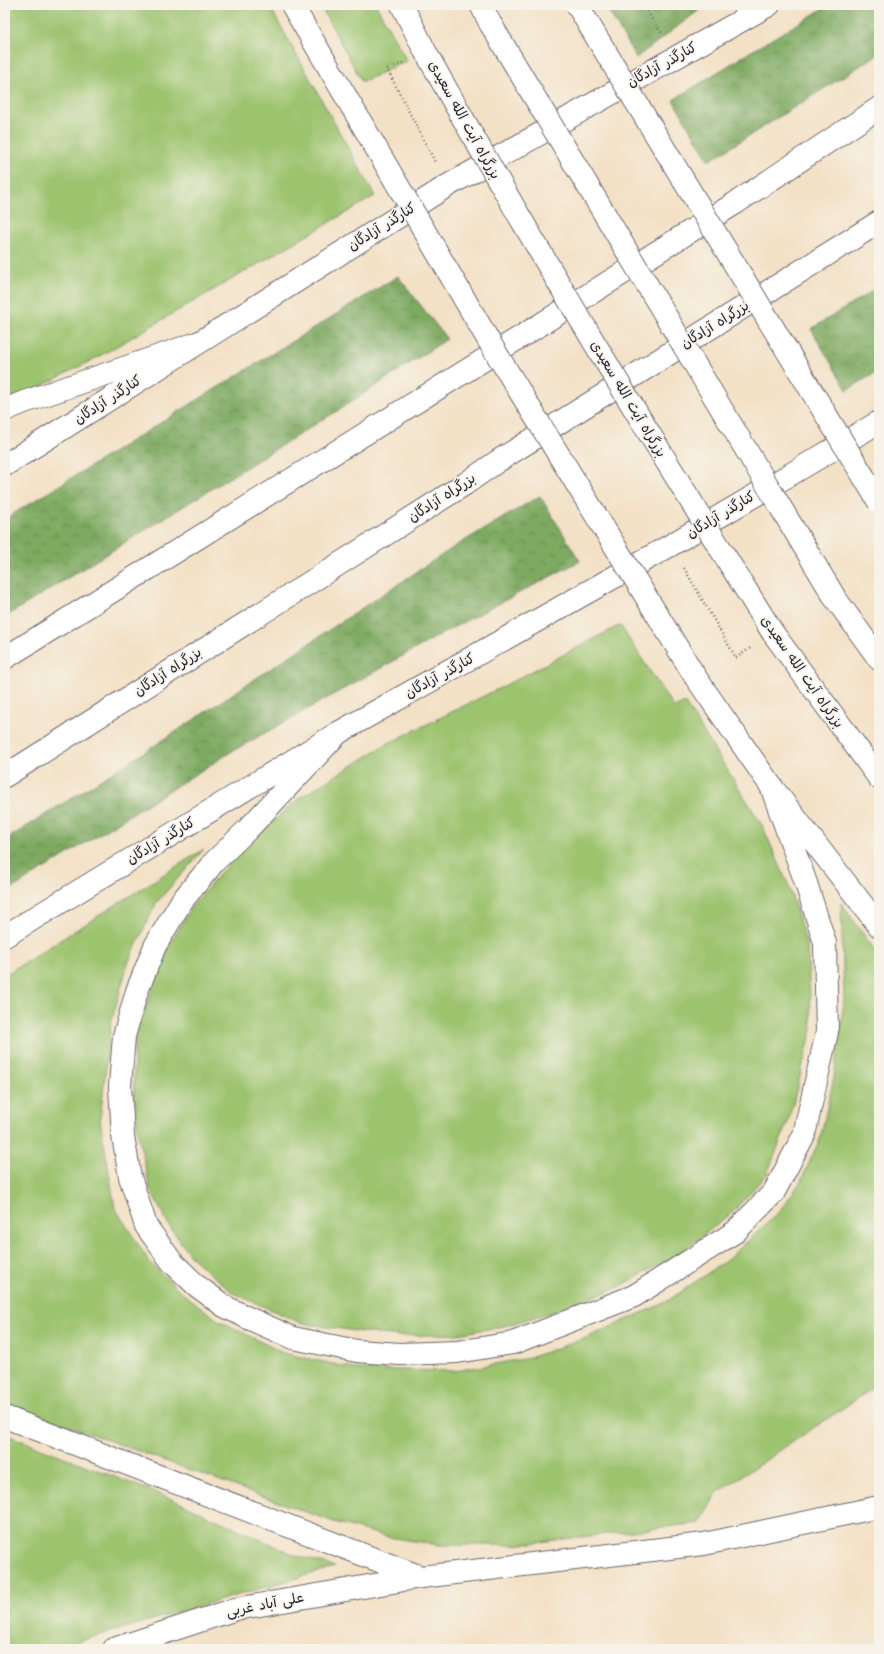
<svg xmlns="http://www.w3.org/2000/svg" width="884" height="1654" font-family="Kalam,'Playpen Sans Arabic',sans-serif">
<defs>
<pattern id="forest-crowns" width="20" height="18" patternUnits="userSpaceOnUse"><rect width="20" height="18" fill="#7da961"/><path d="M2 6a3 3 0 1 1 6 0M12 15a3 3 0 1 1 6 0" fill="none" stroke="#668951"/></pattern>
</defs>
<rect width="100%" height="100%" fill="#f7f3e8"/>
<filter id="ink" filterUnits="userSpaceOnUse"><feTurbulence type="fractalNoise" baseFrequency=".025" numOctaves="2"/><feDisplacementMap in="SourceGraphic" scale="8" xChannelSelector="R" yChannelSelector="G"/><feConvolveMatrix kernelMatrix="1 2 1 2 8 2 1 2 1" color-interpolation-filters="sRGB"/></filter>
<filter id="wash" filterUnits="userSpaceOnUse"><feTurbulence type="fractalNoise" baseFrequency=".012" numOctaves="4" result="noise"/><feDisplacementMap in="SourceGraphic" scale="16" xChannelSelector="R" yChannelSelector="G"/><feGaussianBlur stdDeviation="0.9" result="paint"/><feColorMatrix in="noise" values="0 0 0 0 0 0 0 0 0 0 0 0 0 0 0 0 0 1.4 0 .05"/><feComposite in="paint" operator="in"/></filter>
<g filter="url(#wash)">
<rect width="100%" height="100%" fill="#f3e1c6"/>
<g fill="#9cc36e" stroke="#5f7254">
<path d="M5 5H269L375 196 98 357 34 390 5 401Z"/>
<path d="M320 5H376L407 61 362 82Z"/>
<path d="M620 625 674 708 685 703 762 825 788 884 807 945 812 1030 788 1122 767 1174 732 1213 681 1253 621 1286 566 1308 504 1326 458 1334 400 1336 362 1332 301 1323 233 1293 192 1258 168 1224 150 1189 138 1134 134 1091V1040L164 955 190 909 220 873 257 836 298 799 385 745 502 687Z"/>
<path d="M204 849 156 903 128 963 111 1023 100 1119 115 1208 150 1263 185 1295 218 1320 283 1353 356 1369 455 1371 529 1358 586 1338 666 1302 727 1260 777 1214 800 1183 820 1139 834 1077 844 1000 841 903 879 956V1384L717 1493 700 1523 514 1545H440L388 1537 331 1521 5 1403V975Z"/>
<path d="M5 1434 169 1498 295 1555 335 1567 51 1649H5Z"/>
</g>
<g fill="url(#forest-crowns)" stroke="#50664e">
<path d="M605 5H706L636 58Z"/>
<path d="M829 5H879V54L709 161 673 100 750 52Z"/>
<path d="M398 276 447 339 337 411 5 617V519Z"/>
<path d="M879 287V371L847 390 811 329Z"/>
<path d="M540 496 580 561 458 625 231 752 5 893V840L145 752 454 547Z"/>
</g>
</g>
<g filter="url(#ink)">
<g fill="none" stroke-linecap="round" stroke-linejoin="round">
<defs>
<path id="street" d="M114 1649 236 1609 421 1577"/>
<g id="primary">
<path d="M5 465 447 186 769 5"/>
<path d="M5 936 338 733 671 545 879 422"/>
</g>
<g id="highway">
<path d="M292 5 352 107"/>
<path d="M402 5 425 51"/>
<path d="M481 5 490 23"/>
<path d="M743 19 758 5"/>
<path d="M5 410 24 402 197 343"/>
<path d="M835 598 879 659"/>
<path d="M773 633 879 778"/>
<path d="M5 658 734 204 879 108"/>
<path d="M696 678 771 786 879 926"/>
<path d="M338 733 247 830 214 862 181 902 155 946 137 991 124 1036 120 1086 123 1136 130 1177 146 1226 172 1262 197 1286 224 1306 248 1318 293 1338 357 1351 400 1354 457 1352 513 1343 634 1296 735 1232 774 1192 804 1135 827 1032 825 943 806 883 771 786"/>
<path d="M5 776 465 484 498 461 879 222"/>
<path d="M5 1417 421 1577 704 1544 879 1507"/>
</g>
</defs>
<use href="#street" stroke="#6b656c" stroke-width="24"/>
<use href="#primary" stroke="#6b656c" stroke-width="24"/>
<use href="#highway" stroke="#6b656c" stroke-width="24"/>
<g stroke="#6b656c" stroke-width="2.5" stroke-dasharray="1 3" stroke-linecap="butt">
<path d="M643 5 662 34"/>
<path d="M403 63 387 69 435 162"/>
<path d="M684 568 736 658 752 647"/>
</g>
<use href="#street" stroke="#fff" stroke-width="22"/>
<use href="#primary" stroke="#fff" stroke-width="22"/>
<use href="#highway" stroke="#fff" stroke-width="22"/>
<defs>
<g id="highway-bridge">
<path d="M577 5 879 502"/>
<path d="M490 23 835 598"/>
<path d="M425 51C535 249 653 442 773 633"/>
<path d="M352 107 493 348 696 678"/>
</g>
</defs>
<use href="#highway-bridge" stroke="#6b656c" stroke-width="24" stroke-linecap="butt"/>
<use href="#highway-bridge" stroke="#fff" stroke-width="22"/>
</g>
</g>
<g text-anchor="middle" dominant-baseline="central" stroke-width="3.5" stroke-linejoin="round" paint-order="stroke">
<g font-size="14" fill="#22223b" stroke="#f7f3e8">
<text transform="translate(662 65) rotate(-29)">کنارگذر آزادگان</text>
<text transform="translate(464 120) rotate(61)">بزرگراه آیت الله سعیدی</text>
<text transform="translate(382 227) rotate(-32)">کنارگذر آزادگان</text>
<text transform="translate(715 325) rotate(-32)">بزرگراه آزادگان</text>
<text transform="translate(628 399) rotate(59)">بزرگراه آیت الله سعیدی</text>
<text transform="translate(108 400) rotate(-33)">کنارگذر آزادگان</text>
<text transform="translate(442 498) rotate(-33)">بزرگراه آزادگان</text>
<text transform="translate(721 515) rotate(-31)">کنارگذر آزادگان</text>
<text transform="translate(168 672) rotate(-33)">بزرگراه آزادگان</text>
<text transform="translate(802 672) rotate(55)">بزرگراه آیت الله سعیدی</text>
<text transform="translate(440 676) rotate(-29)">کنارگذر آزادگان</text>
<text transform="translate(161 841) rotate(-31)">کنارگذر آزادگان</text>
<text transform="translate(265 1605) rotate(-11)">علی آباد غربی</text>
</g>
</g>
<rect width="884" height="1654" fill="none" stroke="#f7f3e8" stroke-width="20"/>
</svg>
